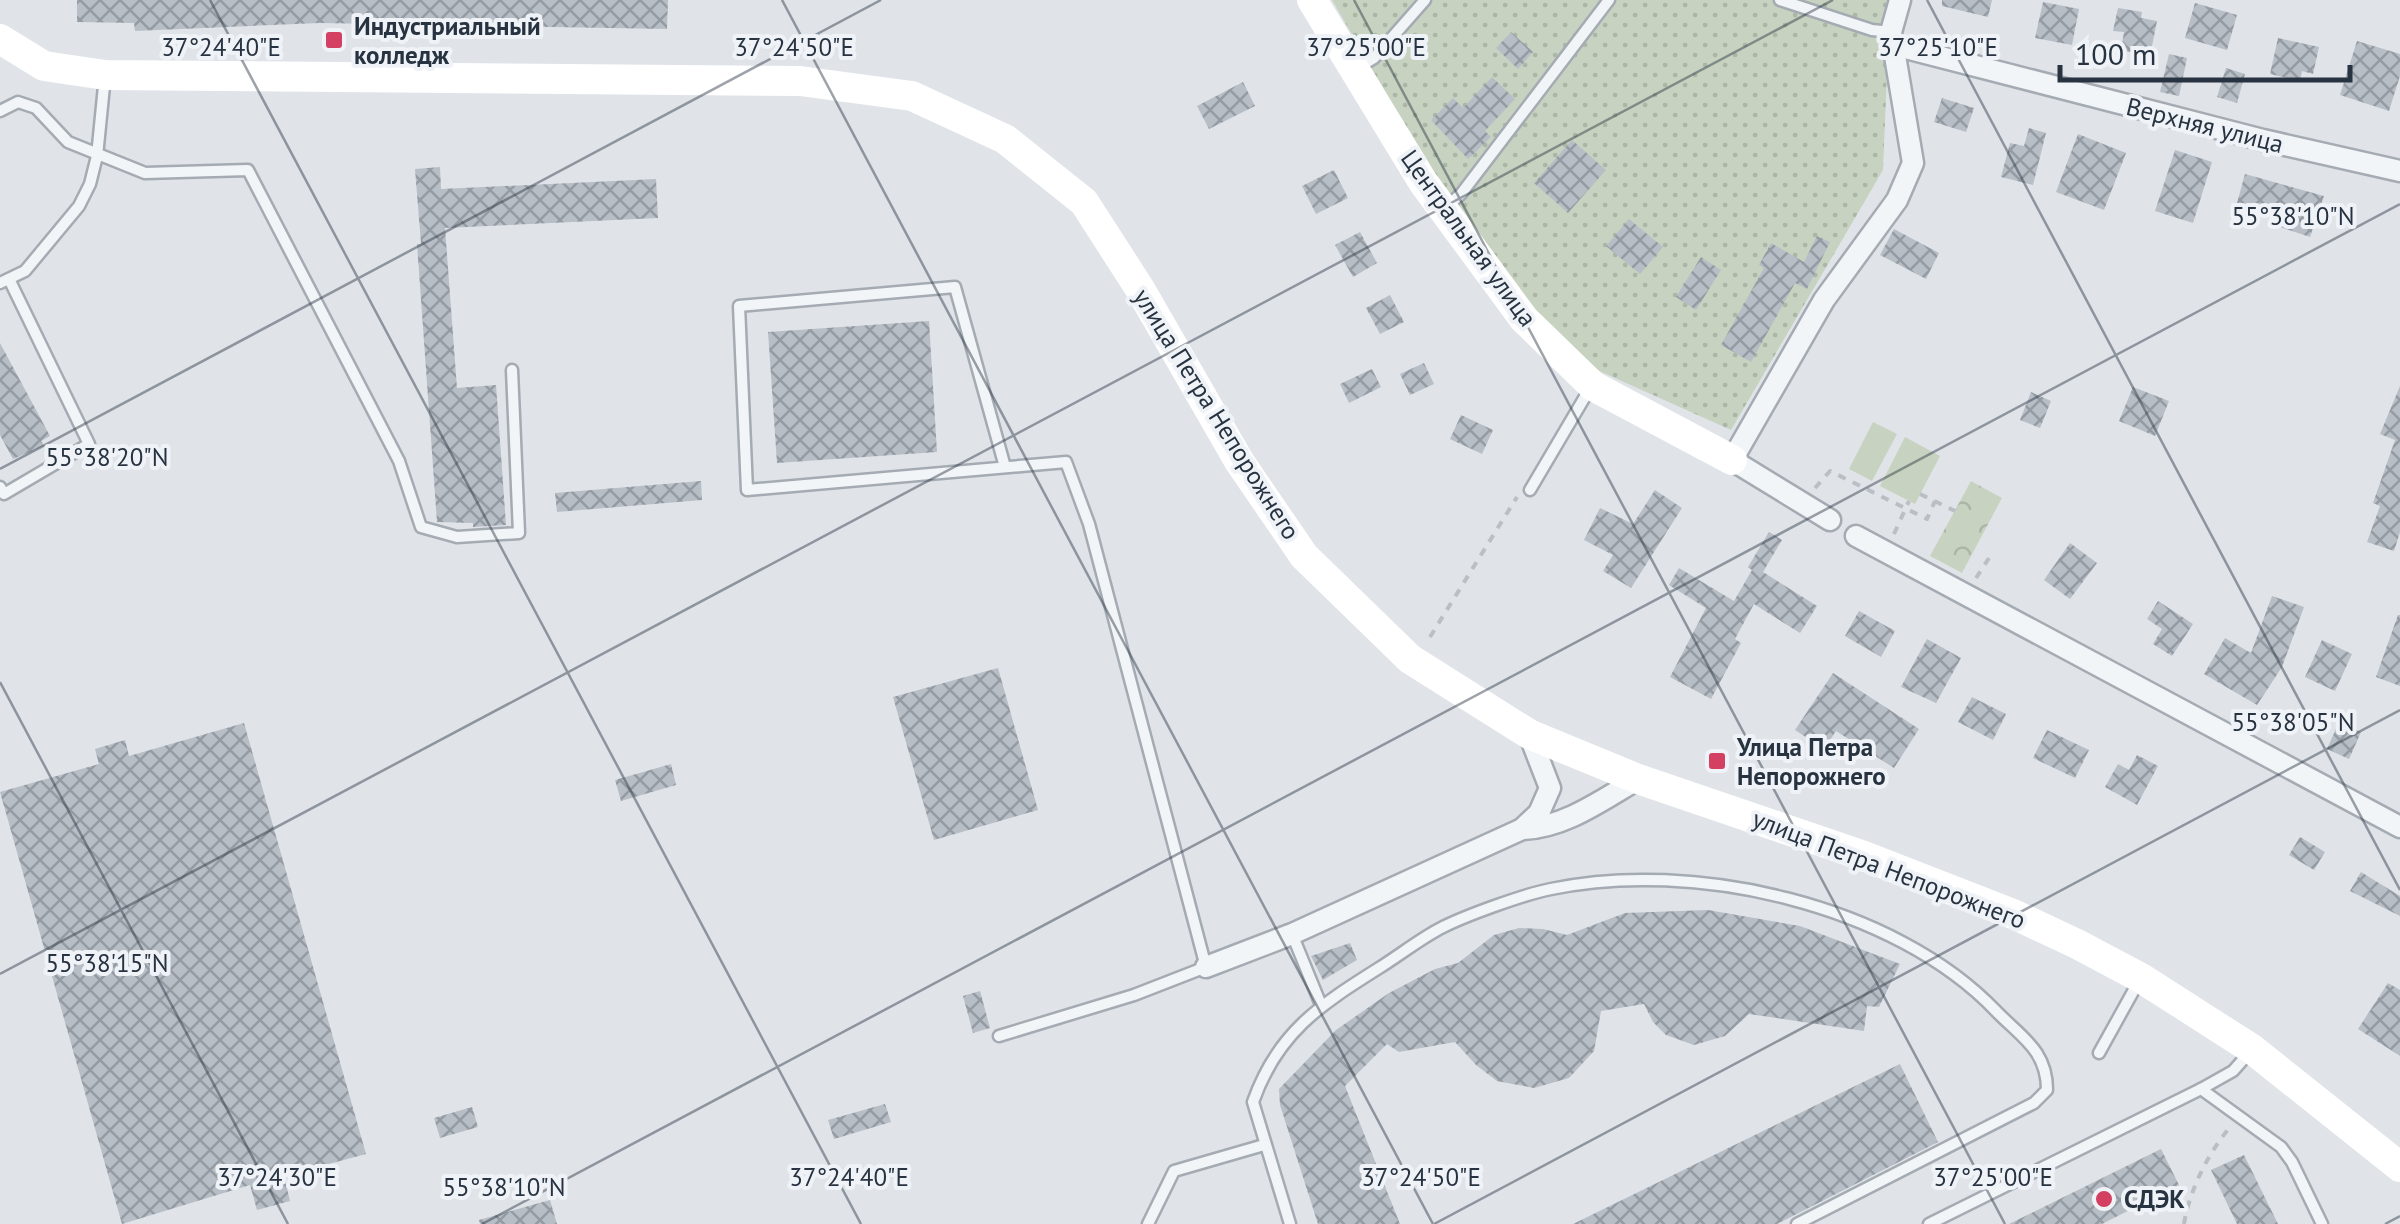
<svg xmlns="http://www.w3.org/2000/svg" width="2400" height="1224" font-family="'PT Sans',sans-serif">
<defs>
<pattern id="park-crowns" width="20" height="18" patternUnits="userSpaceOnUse" patternTransform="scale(2.5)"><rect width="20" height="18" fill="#c7d3c0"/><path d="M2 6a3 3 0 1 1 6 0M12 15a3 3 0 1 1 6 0" fill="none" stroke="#abb6a6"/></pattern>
<pattern id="garden-dots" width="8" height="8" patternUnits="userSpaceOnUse" patternTransform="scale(2.5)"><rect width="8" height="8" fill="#c7d3c0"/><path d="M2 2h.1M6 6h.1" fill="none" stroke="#abb6a6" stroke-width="1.8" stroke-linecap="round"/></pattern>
<pattern id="building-cross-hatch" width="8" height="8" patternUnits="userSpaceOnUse" patternTransform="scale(2.5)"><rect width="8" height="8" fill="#b7bec6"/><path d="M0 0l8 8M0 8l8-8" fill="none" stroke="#959ba2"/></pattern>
</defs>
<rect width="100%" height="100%" fill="#e0e4e9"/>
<g fill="#c7d3c0">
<path d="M1873 422 1897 434 1872 481 1849 469Z"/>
<path d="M1905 437 1940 456 1915 504 1880 486Z"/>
</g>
<path fill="url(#park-crowns)" d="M1971 481 2002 498 1962 573 1930 556Z"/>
<path fill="url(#garden-dots)" d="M1332 0H1890L1883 170 1731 430 1548 348 1435 178Z"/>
<g fill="url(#building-cross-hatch)">
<path d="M77 0H668L667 29 319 23 135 31 134 23 77 22Z"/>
<path d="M1942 0H1992L1988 17 1942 6Z"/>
<path d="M2043 2 2079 9 2072 45 2035 38Z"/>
<path d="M2195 3 2237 15 2227 50 2185 38Z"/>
<path d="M2118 8 2142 12 2141 18 2157 21 2150 56 2121 50 2124 32 2113 31Z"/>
<path d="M1511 32 1533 52 1518 69 1496 48Z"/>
<path d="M2278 38 2319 47 2313 74 2302 71 2300 81 2270 74Z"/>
<path d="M2357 41 2400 54V76L2389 111 2340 95Z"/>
<path d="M2169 54 2187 58 2179 96 2160 92Z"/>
<path d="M2226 68 2245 74 2237 103 2217 97Z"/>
<path d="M1492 77 1515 99 1485 131 1491 137 1468 159 1431 120 1453 98 1463 108Z"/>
<path d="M1243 82 1255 106 1209 129 1197 106Z"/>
<path d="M1942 98 1974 108 1966 132 1934 122Z"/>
<path d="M2029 128 2046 133 2033 185 2001 177 2010 143 2024 146Z"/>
<path d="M2078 134 2126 153 2104 210 2056 192Z"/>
<path d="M1572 140 1606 170 1568 213 1534 183Z"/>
<path d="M2175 150 2212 162 2193 223 2155 211Z"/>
<path d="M440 167 441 189 656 179 658 218 445 228 457 388 496 385 506 525 473 527V523L437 522 417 244H421L415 169Z"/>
<path d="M1334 170 1348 198 1316 214 1302 186Z"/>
<path d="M2245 174 2324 196 2310 237 2277 226 2281 215 2237 203Z"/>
<path d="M1629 219 1663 247 1640 274 1606 246Z"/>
<path d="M1894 229 1939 253 1926 279 1880 255Z"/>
<path d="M1360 232 1377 263 1353 277 1335 245Z"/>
<path d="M1817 236 1830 242 1807 289 1795 283 1751 362 1721 345 1764 268 1759 265 1771 243 1804 262Z"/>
<path d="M1701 257 1721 270 1696 310 1676 297Z"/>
<path d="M1390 295 1404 322 1380 334 1366 308Z"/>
<path d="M929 321 937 452 777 463 768 332Z"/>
<path d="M0 343 50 436 41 441 44 446 13 459 0 435Z"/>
<path d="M1424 363 1434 384 1410 395 1400 374Z"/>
<path d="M1372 369 1381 387 1349 403 1340 384Z"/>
<path d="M2400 386V532L2394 551 2367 542 2380 506 2373 503 2395 440 2380 434Z"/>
<path d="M2133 387 2169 401 2155 436 2119 421Z"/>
<path d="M2031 392 2051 401 2040 428 2020 420Z"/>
<path d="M1461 415 1493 430 1482 454 1450 439Z"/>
<path d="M701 481 702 500 557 512 555 493Z"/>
<path d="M1655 490 1682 508 1631 588 1603 571 1613 555 1584 540 1600 508 1633 524Z"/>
<path d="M1769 532 1782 540 1763 572 1817 606 1800 633 1754 604 1735 639 1741 643 1711 699 1670 677 1706 608 1669 585 1679 568 1734 601 1752 570 1748 567Z"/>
<path d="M2070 543 2097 563 2070 599 2044 580Z"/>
<path d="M2272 596 2304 607 2282 667 2257 705 2204 674 2225 638 2251 653Z"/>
<path d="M2158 601 2193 624 2172 656 2153 644 2162 629 2147 619Z"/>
<path d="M1859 611 1895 631 1881 657 1845 636Z"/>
<path d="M2398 615H2400V686L2376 677Z"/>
<path d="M1927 639 1961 658 1936 703 1901 687Z"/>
<path d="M2322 640 2352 654 2335 691 2305 677Z"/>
<path d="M998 668 1038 810 934 840 893 697Z"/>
<path d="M1833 673 1919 729 1894 768 1836 731 1824 749 1795 730Z"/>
<path d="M1972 697 2006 714 1993 740 1958 722Z"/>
<path d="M2339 722 2361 732 2349 759 2327 749Z"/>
<path d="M244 723 366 1154 284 1176 290 1201 257 1210 250 1185 122 1224 0 792 99 764 95 749 125 740 129 756Z"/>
<path d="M2047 730 2089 750 2075 778 2033 758Z"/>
<path d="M2137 755 2158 766 2137 805 2105 787 2118 764 2129 770Z"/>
<path d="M671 764 676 785 621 801 615 780Z"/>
<path d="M2300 837 2325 852 2314 870 2289 855Z"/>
<path d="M2361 872 2400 896V916L2350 891Z"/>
<path d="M1708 910 1800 926 1900 964 1879 1007 1867 1006 1864 1031 1749 1014 1725 1036 1694 1045 1666 1035 1653 1022 1644 1004 1601 1011 1594 1051 1569 1078 1534 1088 1497 1081 1476 1065 1455 1042 1399 1052 1387 1044 1345 1086 1400 1224H1318L1280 1105 1279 1089 1336 1030 1389 993 1435 969 1458 963 1494 935 1519 928 1543 929 1567 935 1625 913Z"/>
<path d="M1350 943 1357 960 1323 980 1311 956Z"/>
<path d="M2388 983 2400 990V1056L2358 1029Z"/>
<path d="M980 991 990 1028 973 1033 963 996Z"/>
<path d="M1900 1064 1938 1142 1777 1224H1573Z"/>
<path d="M885 1104 891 1122 834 1139 828 1120Z"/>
<path d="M472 1107 478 1127 440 1138 434 1118Z"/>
<path d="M2161 1149 2179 1185 2102 1224H2009Z"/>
<path d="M2244 1155 2278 1224H2237L2211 1170Z"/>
<path d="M550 1200 557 1224H480L479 1220Z"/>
</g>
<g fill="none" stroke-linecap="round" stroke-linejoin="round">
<defs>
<g id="lane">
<path d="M1780 0 1872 30 1891 32"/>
<path d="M1356 69 1374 58 1425 0"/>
<path d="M0 111 18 102 36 108 68 142 145 173 248 170 399 461 421 527 457 537 519 533 512 370"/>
<path d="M1446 207 1461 194 1609 0"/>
<path d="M0 283 25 271 79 206 90 184 97 156 105 76"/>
<path d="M0 487 4 494 89 444 9 279"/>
<path d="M1530 490 1589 390"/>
<path d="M1292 934 1321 1005"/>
<path d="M999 1036 1134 995 1206 967 1089 524 1066 462 747 490 739 306 955 287 1005 467"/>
<path d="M2099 1053 2140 979"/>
<path d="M2201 1089 2281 1147 2292 1162 2322 1224"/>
<path d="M1148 1224 1174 1171 1264 1145"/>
<path d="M1290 1224 1253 1102C1277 1033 1320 1005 1379 968 1400 955 1421 938 1443 927 1467 915 1525 894 1551 889 1692 859 1894 904 1996 1011 2021 1037 2047 1050 2047 1090L2034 1103 1797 1224"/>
<path d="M1929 1224 2201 1089 2233 1071 2249 1053"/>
</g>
<g id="street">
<path d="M1894 45 2263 140 2400 171"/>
<path d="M1830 520 1732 460 1824 300 1897 200 1913 163 1891 32 1900 0"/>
<path d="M1856 536 2400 827"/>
<path d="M1522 829C1564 828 1602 800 1638 779"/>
<path d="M1206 967 1292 934 1522 829 1539 813 1550 788 1529 734"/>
</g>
</defs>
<use href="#lane" stroke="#a5abb3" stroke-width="15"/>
<use href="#street" stroke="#a5abb3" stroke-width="25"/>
<g stroke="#b9bfc4" stroke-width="4" stroke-dasharray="8 8" stroke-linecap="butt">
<path d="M1815 488 1830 471 1927 519 1935 501"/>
<path d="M1920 494 1955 511"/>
<path d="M1894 534 1909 501"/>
<path d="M1976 578 1989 558"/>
<path d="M1430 637 1517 497"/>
<path d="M2184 1224C2190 1189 2208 1153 2231 1126"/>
</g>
<use href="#lane" stroke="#f2f5f7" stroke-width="10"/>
<use href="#street" stroke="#f2f5f7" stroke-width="20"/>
<g stroke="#fff" stroke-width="30">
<path d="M1312 0 1423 182 1524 319 1593 386 1732 460"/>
<path d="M0 39 44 66 105 75 800 81 912 96 1005 139 1084 202 1140 289 1239 461 1304 556 1410 659 1529 734 1638 779 1864 856 2013 914 2077 944 2141 978 2252 1049 2400 1167"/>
</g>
</g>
<path fill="none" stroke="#283341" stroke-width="2.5" stroke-opacity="0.45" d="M210 0 861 1224M782 0 1433 1224M1354 0 2005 1224M1927 0 2400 890M0 469 881 0M0 682 288 1224M0 974 1833 0M482 1224 2400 204M1434 1224 2400 710M2385 1224 2400 1216"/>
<g fill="#d34062" stroke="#eff3f7" stroke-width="4">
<rect x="324" y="30" width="20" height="20" rx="5"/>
<rect x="1707" y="751" width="20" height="20" rx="5"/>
<circle cx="2104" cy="1199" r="10"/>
</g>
<g text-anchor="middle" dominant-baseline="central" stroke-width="8" stroke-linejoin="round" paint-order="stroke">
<g font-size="25" font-weight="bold" fill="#283341" stroke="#eff3f7" text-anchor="start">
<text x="354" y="26">Индустриальный<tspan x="354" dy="29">колледж</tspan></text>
<text x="1737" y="747">Улица Петра<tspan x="1737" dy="29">Непорожнего</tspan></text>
<text x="2124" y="1199">СДЭК</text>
</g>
<g font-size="25" fill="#283341" stroke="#eff3f7">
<text transform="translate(2205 125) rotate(14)">Верхняя улица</text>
<text transform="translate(1469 238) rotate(54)">Центральная улица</text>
<text transform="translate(1217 414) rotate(58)">улица Петра Непорожнего</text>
<text transform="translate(1889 869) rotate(21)">улица Петра Непорожнего</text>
</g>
</g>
<g font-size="25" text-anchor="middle" fill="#283341" stroke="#eff3f7" stroke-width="8" stroke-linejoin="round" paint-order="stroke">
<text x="221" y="56">37°24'40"E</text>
<text x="794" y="56">37°24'50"E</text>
<text x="1366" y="56">37°25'00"E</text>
<text x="1938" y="56">37°25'10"E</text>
<text x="2293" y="225">55°38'10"N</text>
<text x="107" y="466">55°38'20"N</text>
<text x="2293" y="731">55°38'05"N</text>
<text x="107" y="972">55°38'15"N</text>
<text x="277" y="1186">37°24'30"E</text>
<text x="849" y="1186">37°24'40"E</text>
<text x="1421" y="1186">37°24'50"E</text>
<text x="1993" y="1186">37°25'00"E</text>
<text x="504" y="1196">55°38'10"N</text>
</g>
<path d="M2060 65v15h290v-15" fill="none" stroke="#283341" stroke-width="5"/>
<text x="2075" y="65" font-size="30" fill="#283341" stroke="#eff3f7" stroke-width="8" paint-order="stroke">100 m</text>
</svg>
